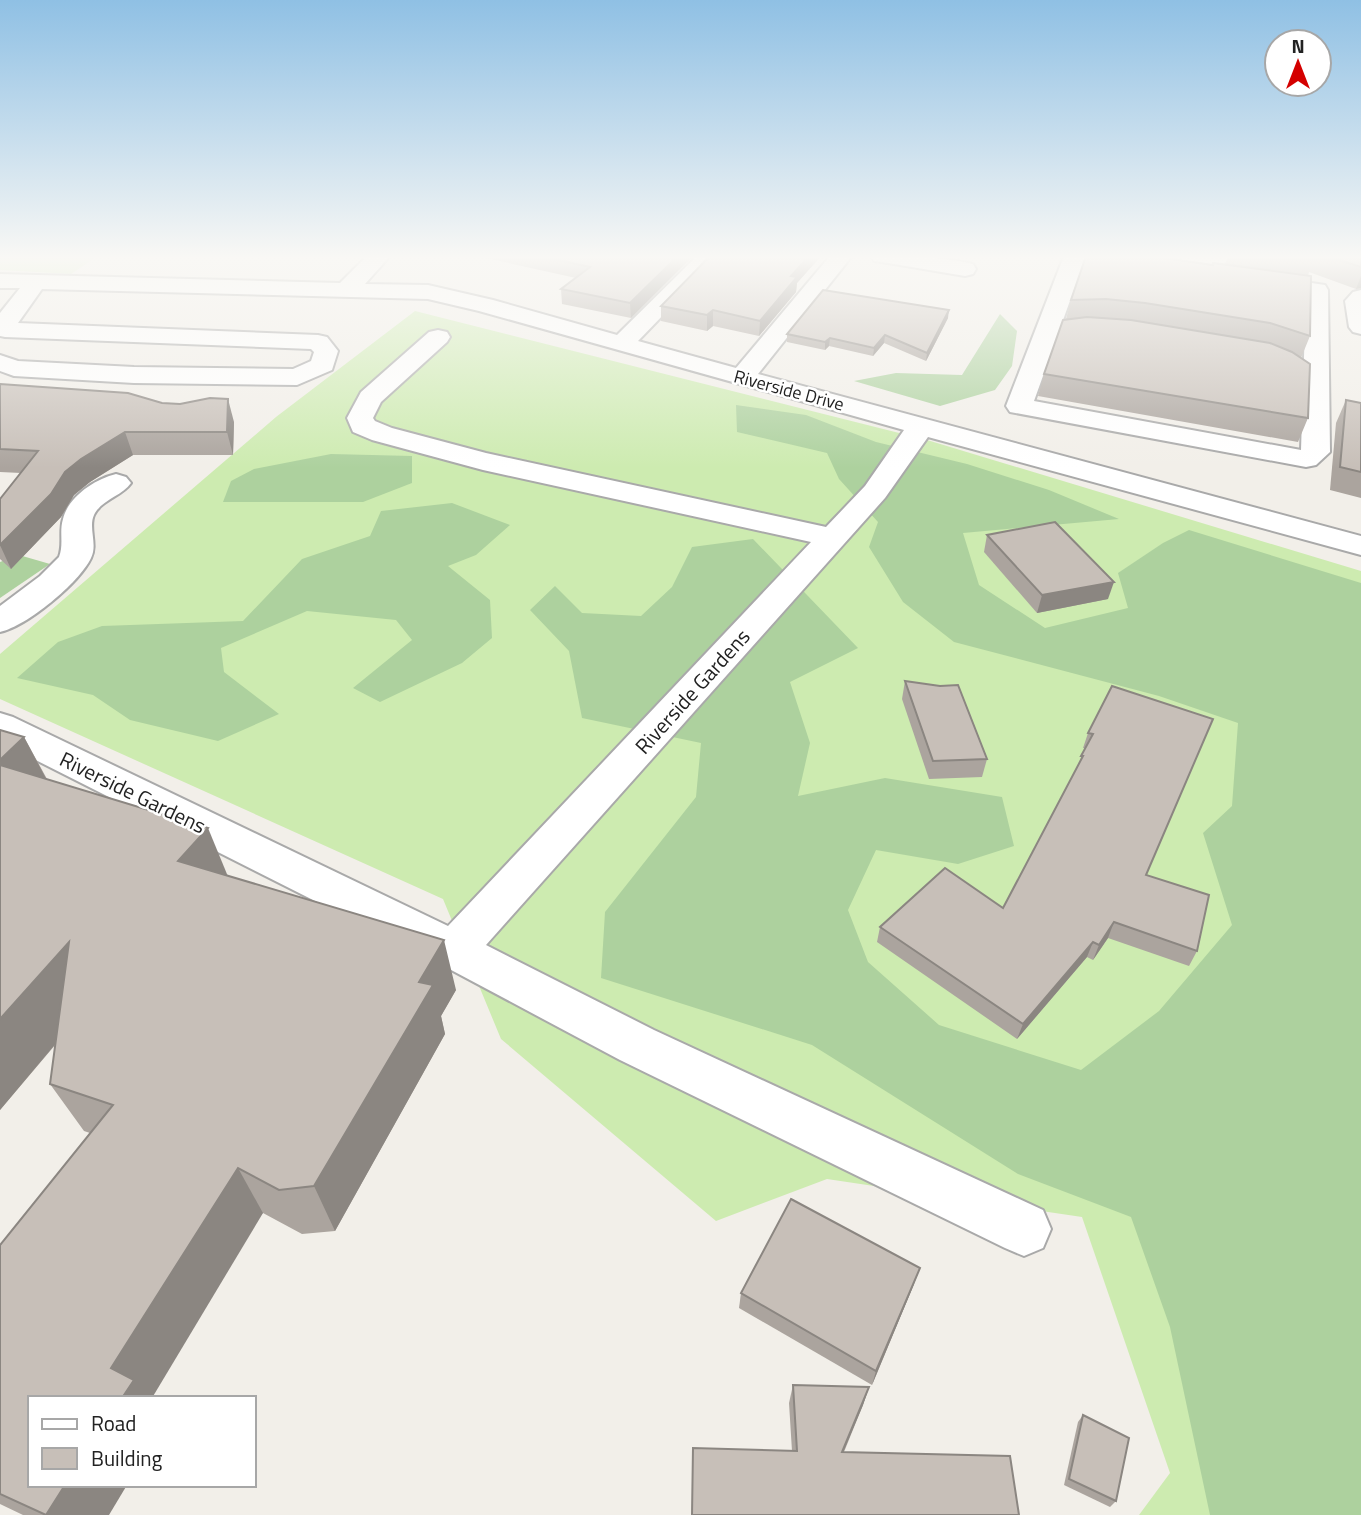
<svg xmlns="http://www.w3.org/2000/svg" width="1361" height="1515" font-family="'Titillium Web',sans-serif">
<rect width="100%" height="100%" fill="#f2efe9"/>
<g fill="#cdebb0">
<path d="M0 256H98L71 274 0 270Z"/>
<path d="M415 311 927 440 1361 571V1515H1139L1170 1473 1082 1217 827 1179 716 1221 501 1039 443 899 0 699V654L276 417Z"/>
</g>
<g fill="#add19e">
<path d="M1000 314 1017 331 1012 366 995 390 940 406 854 381 896 373 962 375Z"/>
<path d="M736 405 806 415 876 442 967 464 1049 490 1119 519 963 533 979 585 1045 628 1128 608 1118 573 1163 543 1189 530 1361 583V1515H1210L1170 1327 1131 1217 1018 1174 812 1045 601 978 605 912 696 797 701 743 582 718 569 651 530 610 555 586 582 613 641 616 672 587 692 547 753 539 858 648 790 682 810 743 798 796 885 778 1002 797 1014 846 958 864 876 850 848 910 868 962 939 1025 1081 1070 1159 1011 1232 925 1203 833 1232 806 1238 723 1159 696 954 642 903 602 869 547 878 522 839 479 827 453 737 432Z"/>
<path d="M331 454 412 456V483L363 502H223L231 481 254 469Z"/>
<path d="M452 503 510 525 476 555 448 566 490 600 492 638 462 663 380 702 353 688 412 640 396 620 307 611 221 648 224 672 279 714 218 741 130 720 93 695 17 678 58 642 102 626 243 621 302 559 370 536 381 511Z"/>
<path d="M19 555 50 564 0 598V562Z"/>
</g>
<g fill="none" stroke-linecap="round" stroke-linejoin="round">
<defs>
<g id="minor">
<path d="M367 256H390L365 284 428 285 493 300 617 335 697 256H720L638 341 736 368 830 256H852L758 374 1361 536V555L928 437 885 498 486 945 654 1030 1043 1210 1051 1229 1043 1248 1024 1256 1005 1248 620 1060 438 963 0 742V713L13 717 448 926 811 542 483 470 372 440 353 432 347 418 361 392 429 332 438 330 447 332 450 337 447 342 381 402 373 418 375 421 392 428 486 453 826 527 865 486 904 430 479 311 428 299 42 289 18 323 318 335 327 337 338 351 332 370 297 385 134 383 14 376 0 371V355L18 361 134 367 293 369 311 361 314 352 311 349 5 337 0 336V313L20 288H0V274L340 283Z"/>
<path d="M871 256C906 256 939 256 973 264L976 269 973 274 965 276 882 262 874 261Z"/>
<path d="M1064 256H1086L1034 401 1301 450 1306 295 1251 287 1248 282 1251 277 1259 275 1325 285 1328 290 1330 452 1316 465 1306 467 1010 412 1006 406Z"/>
<path d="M1361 290V334L1353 332 1349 327 1345 301 1353 292Z"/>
<path d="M116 474 126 477 131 483C122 496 101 500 94 515 88 528 98 544 91 558 79 583 27 626 0 632V606L40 576 59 557C64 544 59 532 63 519 68 497 95 479 116 474Z"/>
</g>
</defs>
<use href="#minor" stroke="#a9a9a9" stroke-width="4"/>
<use href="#minor" fill="#fff" fill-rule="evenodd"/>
</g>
<g fill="#aba49e">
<path d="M477 256H693L631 318 562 304 561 289 576 278Z"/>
<path d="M710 256H821L797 283 796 292 759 336 713 326 707 331 661 321V306Z"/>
<path d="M1228 256H1361V288L1356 289 1309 272 1308 276 1310 336 1301 358 1300 357 1308 418 1298 442 1038 396 1044 374 1066 319 1071 300 1213 265 1225 264Z"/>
<path d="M948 318 926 361 884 343 873 356 829 346 825 350 787 342V334Z"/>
<path d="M0 384 162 403 234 422 233 455H133L90 482 74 495 61 517 11 569 0 559V499L21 473 0 472Z"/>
<path d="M1346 400 1361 403V498L1330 490 1336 423Z"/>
<path d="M987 535 1108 599 1037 613 984 552Z"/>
<path d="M905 681 987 759 982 777 929 779 902 699Z"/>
<path d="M1112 686 1146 875 1197 951 1189 966 1108 938 1093 960 1087 957 1017 1039 877 942 880 927 1003 908 1077 768 1085 748H1083L1088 733Z"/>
<path d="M0 730 24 737 47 779 228 876 456 990 441 1016 445 1034 335 1231 302 1234 263 1213 30 1398 109 1515H23L0 1504V1245L90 1133 84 1131 50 1084 56 1044 0 1110Z"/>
<path d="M914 1284 872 1385 739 1308 741 1293Z"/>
<path d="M793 1385 869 1387 863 1405 844 1452 792 1451 789 1403Z"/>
<path d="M1083 1415 1116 1501 1110 1507 1064 1485 1078 1422Z"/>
</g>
<g fill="#8b8681">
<path d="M678 256H693L631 318 630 303Z"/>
<path d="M809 256H821L797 283 796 292 759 336 760 321 791 276Z"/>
<path d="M1361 276V288L1356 289Z"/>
<path d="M713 310V326L707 331V315Z"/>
<path d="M949 310 948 318 926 361 927 353Z"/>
<path d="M885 335 884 343 873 356 874 348Z"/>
<path d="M830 338 829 346 825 350V342Z"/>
<path d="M228 399 234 422 233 455 227 432Z"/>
<path d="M125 432 133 455 90 482 74 495 61 517 11 569 0 545 65 472 81 459Z"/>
<path d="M1114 582 1108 599 1037 613 1042 595Z"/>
<path d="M24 737 51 788 0 772V760Z"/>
<path d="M208 828 229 879 178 861Z"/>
<path d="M1114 922 1108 938 1093 960 1099 945Z"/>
<path d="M444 940 456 990 441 1016 445 1034 335 1231 314 1186 419 982Z"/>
<path d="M69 942 99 992 0 1110V1019Z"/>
<path d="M1093 942 1087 957 1017 1039 1023 1024Z"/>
<path d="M238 1168 263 1213 152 1398H122L111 1368Z"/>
<path d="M920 1268 914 1284 872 1385 876 1371Z"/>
<path d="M869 1387 863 1405 836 1469 842 1452Z"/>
<path d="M65 1485H127L109 1515H46Z"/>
</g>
<g fill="#c7bfb8" stroke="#8b8681" stroke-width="2">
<path d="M541 256H678L630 303 561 289 590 267Z"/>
<path d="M710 256H809L791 276 797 277 760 321 713 310 707 315 661 306Z"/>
<path d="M1086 256H1151L1213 265V263L1311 276 1310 336 1270 323 1145 303 1106 299 1071 300Z"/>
<path d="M1288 256H1314V260Z"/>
<path d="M1327 256H1361V267Z"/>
<path d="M823 290 949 310 927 353 885 335 874 348 830 338 825 342 787 334Z"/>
<path d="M1087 317 1131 320 1270 343 1292 352 1310 364 1308 418 1044 374 1063 320Z"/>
<path d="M0 384 128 393 162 403 180 404 210 398 228 399 227 432H125L81 459 65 472 51 494 0 545V499L38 451 0 449Z"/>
<path d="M1346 400 1361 403V472L1340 467Z"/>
<path d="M1055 522 1114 582 1042 595 987 535Z"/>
<path d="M905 681 940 686 958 685 987 759 933 761Z"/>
<path d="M1112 686 1213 719 1146 875 1209 895 1197 951 1114 922 1099 945 1093 942 1023 1024 880 927 945 868 1003 908 1083 756H1081L1093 734 1088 733Z"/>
<path d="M0 730 24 737 0 760Z"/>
<path d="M0 765 208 828 178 861 444 940 419 982 433 985 314 1186 279 1190 238 1168 111 1368 134 1380 122 1398H30V1485H65L46 1515 0 1494V1245L113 1105 50 1084 69 942 0 1019Z"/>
<path d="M791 1199 920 1268 876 1371 741 1293Z"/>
<path d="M793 1385 869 1387 842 1452 1010 1456 1019 1515H692L693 1448 797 1451Z"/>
<path d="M1083 1415 1129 1438 1116 1501 1069 1479Z"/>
</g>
<linearGradient id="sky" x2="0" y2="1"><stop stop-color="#8fc0e4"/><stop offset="0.55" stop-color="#f9f8f5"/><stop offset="1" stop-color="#f9f8f5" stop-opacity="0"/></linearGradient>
<rect width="1361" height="468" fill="url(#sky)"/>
<g text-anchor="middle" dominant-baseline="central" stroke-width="5" stroke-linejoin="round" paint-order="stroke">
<g font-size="18" fill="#222" stroke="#fff">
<text transform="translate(789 390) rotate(15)">Riverside Drive</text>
</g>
<g font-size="21" fill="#222" stroke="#fff">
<text transform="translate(692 691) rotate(-48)">Riverside Gardens</text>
<text transform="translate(133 792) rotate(26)">Riverside Gardens</text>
</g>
</g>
<rect x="28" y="1396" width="228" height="91" fill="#ffffff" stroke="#a7a7a7" stroke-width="2"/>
<rect x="42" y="1419" width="35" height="10" fill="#ffffff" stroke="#a7a7a7" stroke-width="2"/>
<text x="91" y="1431" font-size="21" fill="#222222">Road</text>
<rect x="42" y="1448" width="35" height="21" fill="#c7bfb8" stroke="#a7a7a7" stroke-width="2"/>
<text x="91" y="1466" font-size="21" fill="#222222">Building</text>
<g transform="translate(1298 63)"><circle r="33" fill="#ffffff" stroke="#a7a7a7" stroke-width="2"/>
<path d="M0-5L12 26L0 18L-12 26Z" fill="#d40000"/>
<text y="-10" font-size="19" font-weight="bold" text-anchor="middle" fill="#222222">N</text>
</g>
</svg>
